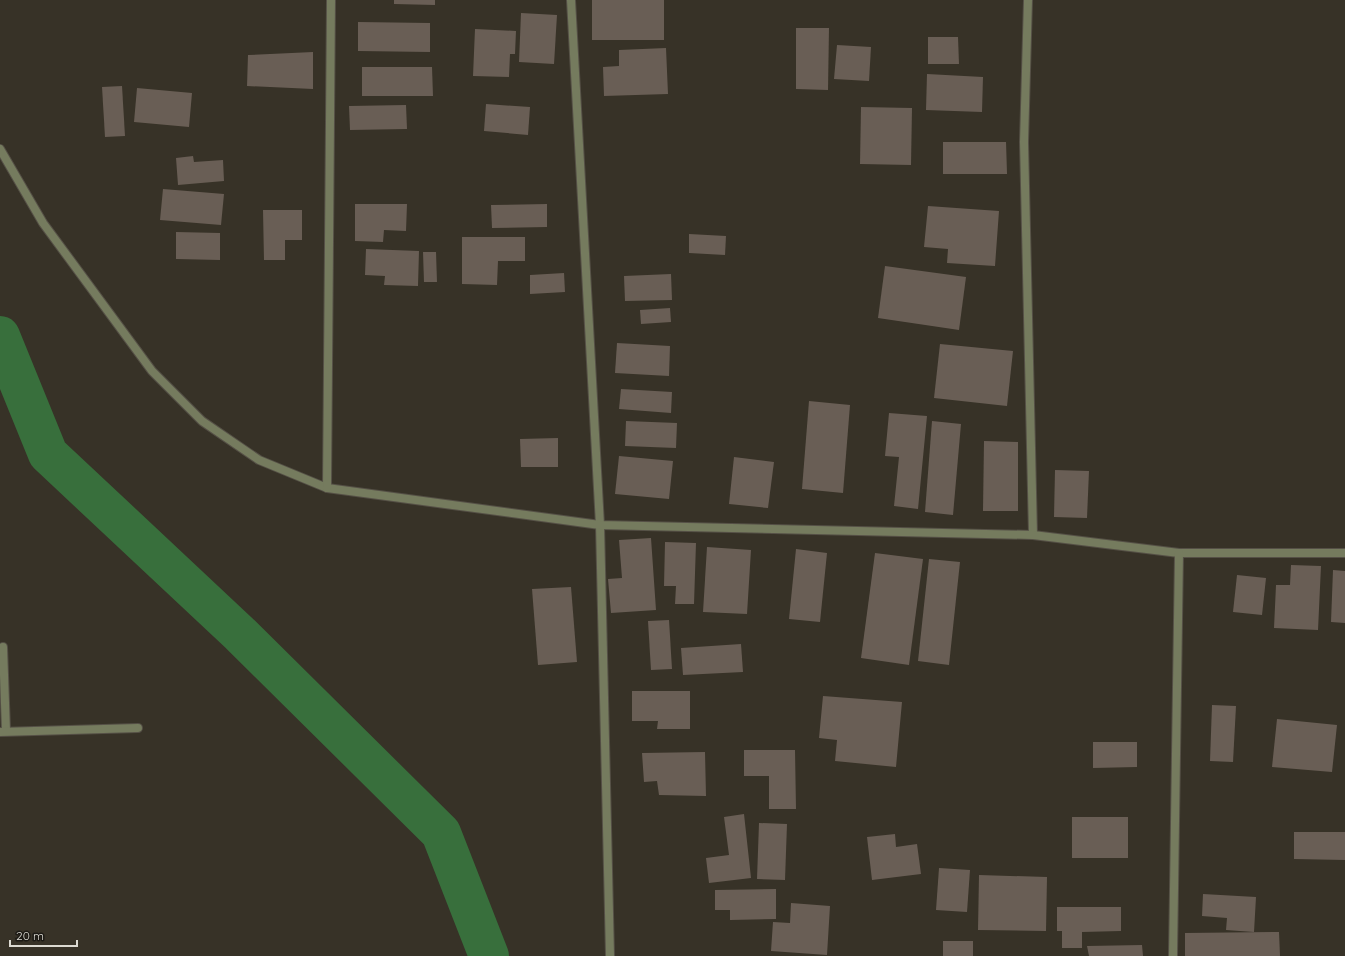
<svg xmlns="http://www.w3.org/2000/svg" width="1345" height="956" font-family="Quicksand,sans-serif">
<rect width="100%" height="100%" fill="#373227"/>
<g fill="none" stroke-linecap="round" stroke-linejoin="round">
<path stroke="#386f3c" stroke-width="40" d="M0 336 48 454 240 634 441 833 489 956"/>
</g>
<g fill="#695e55">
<path d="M394 0H435V5L394 4Z"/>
<rect x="592" y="0" width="72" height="40"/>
<path d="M521 13 557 15 554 64 519 62Z"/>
<path d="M358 22 430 23V52L358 51Z"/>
<path d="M796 28H829L828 90 796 89Z"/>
<path d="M475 29 516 31 515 54H510L509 77 473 76Z"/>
<path d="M928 37H958L959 64H928Z"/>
<path d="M837 45 871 47 869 81 834 79Z"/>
<path d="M666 48 668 94 604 96 603 67 619 66V50Z"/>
<path d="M313 52V89L247 86 248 55Z"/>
<path d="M362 67H432L433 96H362Z"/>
<path d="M927 74 983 77 982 112 926 110Z"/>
<path d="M122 86 125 136 105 137 102 87Z"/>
<path d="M137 88 192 93 189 127 134 122Z"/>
<path d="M486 104 530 107 528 135 484 131Z"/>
<path d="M406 105 407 129 350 130 349 106Z"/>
<path d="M861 107 912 108 911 165 860 164Z"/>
<path d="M943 142H1006L1007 174H943Z"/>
<path d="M193 156 194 162 223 160 224 181 178 185 176 158Z"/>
<path d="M163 189 224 194 221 225 160 220Z"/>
<path d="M355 204H407L406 231 384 230 383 242 355 241Z"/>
<path d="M547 204V227L492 228 491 205Z"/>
<path d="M928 206 999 211 995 266 947 263 948 249 924 247Z"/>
<path d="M263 210H302V240H285V260H264Z"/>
<path d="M176 232 220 233V260L176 259Z"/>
<path d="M689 234 726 236 725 255 689 253Z"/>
<path d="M462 237H525V261H498L497 285 462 284Z"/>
<path d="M366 249 419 251 418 286 384 285 385 276 365 275Z"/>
<path d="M423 252H436L437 282H424Z"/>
<path d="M885 266 966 277 959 330 878 318Z"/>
<path d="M564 273 565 292 530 294V275Z"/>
<path d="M671 274 672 300 625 301 624 276Z"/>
<path d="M670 308 671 322 641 324 640 310Z"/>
<path d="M617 343 670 346 669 376 615 373Z"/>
<path d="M940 344 1013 351 1007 406 934 398Z"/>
<path d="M621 389 672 392 671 413 619 409Z"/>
<path d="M809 401 850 405 843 493 802 489Z"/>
<path d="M889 413 927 416 918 509 894 506 899 457 885 456Z"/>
<path d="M626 421 677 423 676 448 625 446Z"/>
<path d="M932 421 961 424 953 515 925 512Z"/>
<path d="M558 438V467H521L520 439Z"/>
<path d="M984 441 1018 442V511H983Z"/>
<path d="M619 456 673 461 669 499 615 494Z"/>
<path d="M734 457 774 462 768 508 729 504Z"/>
<path d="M1055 470 1089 471 1087 518 1054 517Z"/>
<path d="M651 538 656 610 611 613 608 579 622 578 619 540Z"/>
<path d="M665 542 696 543 694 604H675L676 586H664Z"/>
<path d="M707 547 751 550 747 614 703 612Z"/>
<path d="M796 549 827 553 820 622 789 619Z"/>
<path d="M875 553 923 559 909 665 861 658Z"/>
<path d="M929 559 960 562 949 665 918 661Z"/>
<path d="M1291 565 1321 566 1318 630 1274 628 1276 585H1290Z"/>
<path d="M1333 570 1345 571V623L1331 622Z"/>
<path d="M1237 575 1266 578 1262 615 1233 612Z"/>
<path d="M571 587 577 662 538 665 532 589Z"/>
<path d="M669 620 672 669 651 670 648 621Z"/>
<path d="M741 644 743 672 683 675 681 648Z"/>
<path d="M632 691H690V729H657L658 721H632Z"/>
<path d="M823 696 902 702 896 767 835 761 837 740 819 738Z"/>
<path d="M1212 705 1236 706 1233 762 1210 761Z"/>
<path d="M1277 719 1337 725 1332 772 1272 767Z"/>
<path d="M1093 742H1137V767L1093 768Z"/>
<path d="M744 750H795L796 809H769V776H744Z"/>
<path d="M705 752 706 796 659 795 657 781 644 782 642 753Z"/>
<path d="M744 814 751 878 709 883 706 858 729 855 724 817Z"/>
<rect x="1072" y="817" width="56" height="41"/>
<path d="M759 823 787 824 785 880 757 879Z"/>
<path d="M1294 832H1345V860L1294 859Z"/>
<path d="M895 834 896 847 917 844 921 874 872 880 867 837Z"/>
<path d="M939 868 970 870 967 912 936 910Z"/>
<path d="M979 875 1047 877 1046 931 978 930Z"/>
<path d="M776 889V919L730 920V910H715V890Z"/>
<path d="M1203 894 1256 897 1254 932 1226 930 1227 918 1202 916Z"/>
<path d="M791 903 830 906 827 955 771 951 773 922 790 923Z"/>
<path d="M1057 907H1121V931L1082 932V948H1062V931H1057Z"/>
<path d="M1279 932 1280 956H1185V933Z"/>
<rect x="943" y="941" width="30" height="15"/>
<path d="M1142 945 1143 956H1089L1087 946Z"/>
</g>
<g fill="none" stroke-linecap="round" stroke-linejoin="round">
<defs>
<g id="minor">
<path d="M571 0 600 525 610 956"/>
<path d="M1028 0 1024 142 1033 535"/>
<path d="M0 149 43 223 152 371 202 421 259 460 327 488 600 525 1033 535 1179 553H1345"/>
<path d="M327 488 331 0"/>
<path d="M3 647 6 731"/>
<path d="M0 732 138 728"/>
<path d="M1173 956 1179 553"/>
</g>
</defs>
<use href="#minor" stroke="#555046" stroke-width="10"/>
<use href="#minor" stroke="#757b5e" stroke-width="8"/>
</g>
<path d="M10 940v6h67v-6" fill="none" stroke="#dcdad2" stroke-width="2"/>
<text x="16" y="940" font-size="12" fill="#dcdad2" stroke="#1c1a15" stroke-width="3" paint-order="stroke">20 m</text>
</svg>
